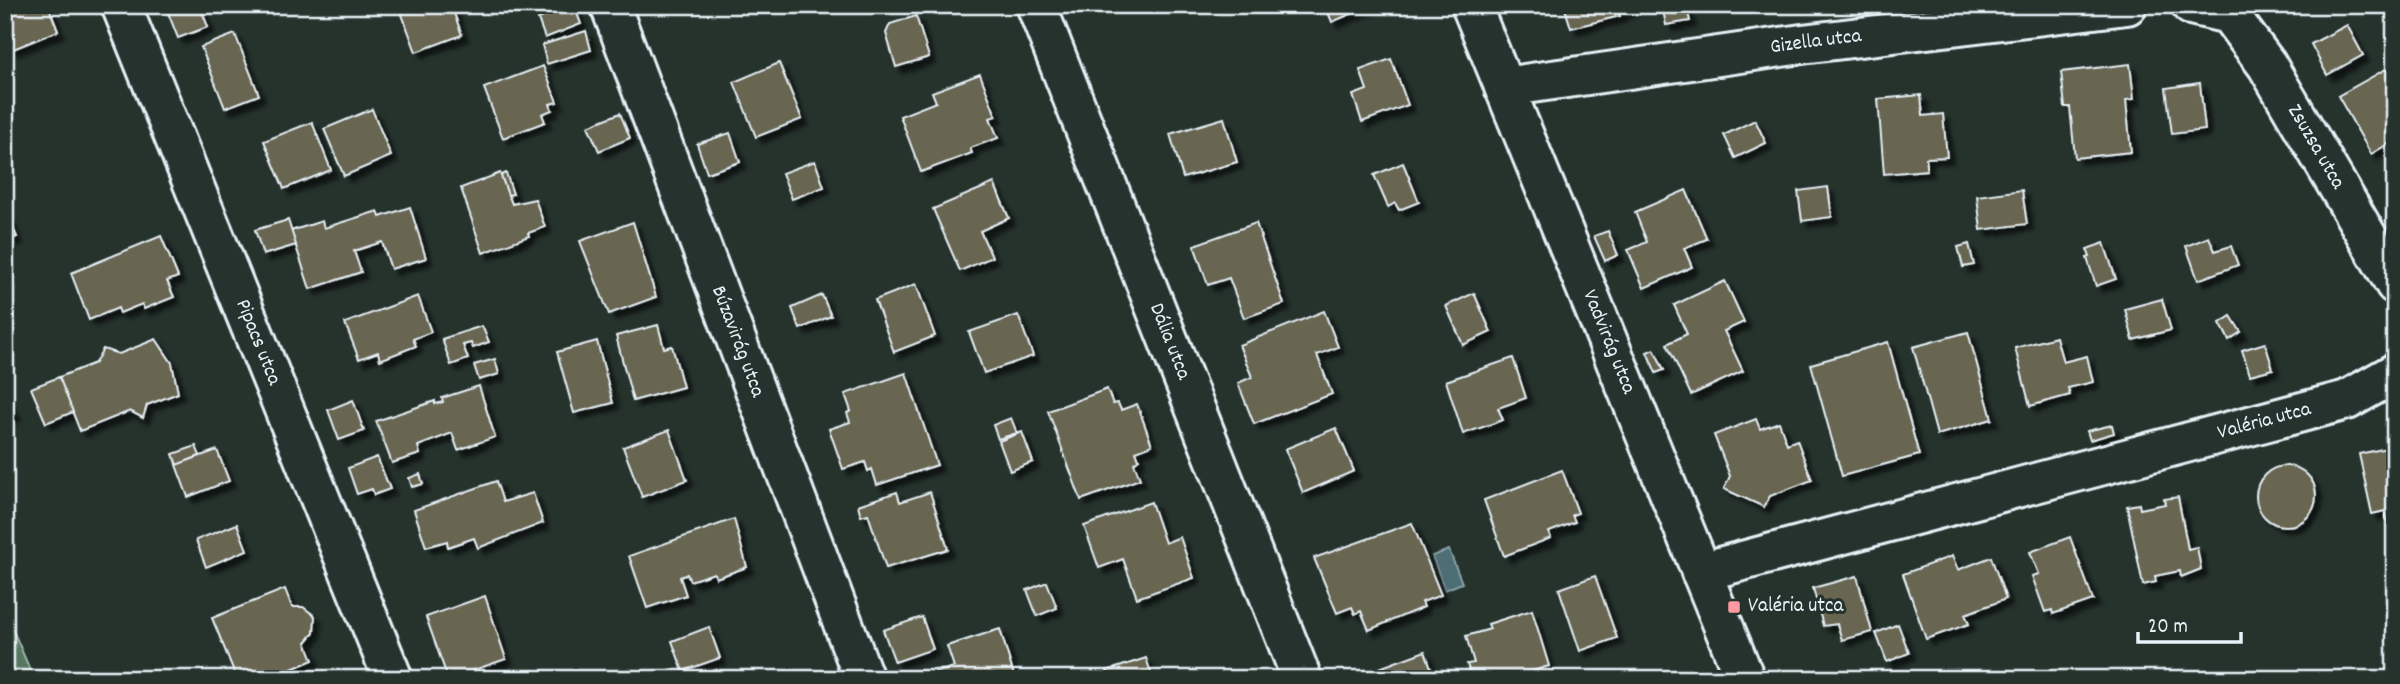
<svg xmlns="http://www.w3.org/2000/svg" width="2400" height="684" font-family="Dekko,sans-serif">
<defs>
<filter id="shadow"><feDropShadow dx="6" dy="6" stdDeviation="2" flood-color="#0009"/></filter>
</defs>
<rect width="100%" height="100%" fill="#26332d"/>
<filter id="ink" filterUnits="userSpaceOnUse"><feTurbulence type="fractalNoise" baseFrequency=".0143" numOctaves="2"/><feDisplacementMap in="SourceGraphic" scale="14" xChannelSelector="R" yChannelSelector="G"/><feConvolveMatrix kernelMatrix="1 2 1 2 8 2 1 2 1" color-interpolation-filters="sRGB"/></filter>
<g filter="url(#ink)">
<path fill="#55765f" stroke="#9eb4ac" stroke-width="2" d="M5 612 34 679H5Z"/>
<path fill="#4d6e74" stroke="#8ba2a9" stroke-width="2" d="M1449 550 1462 583 1445 590 1432 556Z"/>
<g fill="#676551" stroke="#e8f1f8" stroke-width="2" filter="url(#shadow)">
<path d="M5 5H48L58 31 11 50 5 36Z"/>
<path d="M165 5H186L189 11 200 6 208 27 178 38Z"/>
<path d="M408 5H451L462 35 416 52 400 9Z"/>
<path d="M574 5 581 24 545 38 538 19Z"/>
<path d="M1325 5H1372L1332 22Z"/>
<path d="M1564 5H1632L1633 9 1619 13 1620 16 1571 28Z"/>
<path d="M1662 5H1686L1690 21 1666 25Z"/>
<path d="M916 16 929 57 896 67 886 33 890 24Z"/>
<path d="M2347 25 2363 55 2327 75 2311 44Z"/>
<path d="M586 31 591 50 547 64 542 45Z"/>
<path d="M235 34 259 95 225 108 201 47Z"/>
<path d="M1391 59 1408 105 1362 122 1353 95 1367 90 1360 70Z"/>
<path d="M779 63 802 119 756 137 734 82Z"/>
<path d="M2130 64 2134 99 2126 100 2131 152 2075 158 2070 107H2065L2061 72Z"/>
<path d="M543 66 557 102 550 104 552 110 542 114 545 122 503 138 484 88Z"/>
<path d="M2386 69 2395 84V140L2371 154 2338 96Z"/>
<path d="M980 74 996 116 990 118 998 138 970 148 972 153 921 172 900 116 936 102 932 92Z"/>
<path d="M2200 83 2205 130 2172 134 2166 88Z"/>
<path d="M1921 95 1923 116 1943 114 1947 157 1926 158 1927 170 1884 174 1878 99Z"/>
<path d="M372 109 391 156 344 176 324 129Z"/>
<path d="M620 113 630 138 599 151 588 126Z"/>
<path d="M1224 118 1237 162 1183 178 1170 134Z"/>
<path d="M1755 120 1766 143 1735 158 1724 135Z"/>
<path d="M312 122 331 170 284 189 264 141Z"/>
<path d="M730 133 740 162 707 173 697 144Z"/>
<path d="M815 161 824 187 792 199 782 173Z"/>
<path d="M1403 163 1419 202 1399 210 1395 203 1388 207 1374 175Z"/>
<path d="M500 173 512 204 535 199 545 227 528 233 529 236 483 253 461 188Z"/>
<path d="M506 173 513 194 508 195 501 175Z"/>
<path d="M994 183 1009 218 980 231 992 257 960 271 933 209Z"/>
<path d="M1828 187 1832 217 1802 221 1798 191Z"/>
<path d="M1686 190 1707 239 1684 248 1692 267 1644 288 1628 250 1647 242 1635 212Z"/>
<path d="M2022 190 2027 224 1981 230 1977 196Z"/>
<path d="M410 207 426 258 391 269 382 242 354 251 361 272 310 289 291 231 322 221 324 228 378 211 380 217Z"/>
<path d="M5 211 17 237 5 242Z"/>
<path d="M288 220 296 245 263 255 255 230Z"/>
<path d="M633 222 656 297 609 314 580 241Z"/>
<path d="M1256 223 1284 304 1244 318 1229 278 1208 285 1194 245Z"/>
<path d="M1608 231 1618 255 1605 261 1594 236Z"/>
<path d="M161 236 178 277 167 281 174 297 144 309 142 304 120 313 118 308 89 320 71 273Z"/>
<path d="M2209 237 2215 251 2231 246 2238 265 2198 280 2186 246Z"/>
<path d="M2104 243 2116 279 2096 286 2087 258 2090 257 2087 249Z"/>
<path d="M1969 244 1974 265 1963 267 1958 247Z"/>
<path d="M1725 281 1744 322 1724 331 1743 371 1691 395 1667 344 1687 334 1674 305Z"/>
<path d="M916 284 935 336 894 352 875 300Z"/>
<path d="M1474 293 1491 332 1463 345 1446 306Z"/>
<path d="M822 295 831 316 800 329 792 308Z"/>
<path d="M418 296 431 332 413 339 416 346 380 360 378 352 359 359 345 323Z"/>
<path d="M2162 299 2171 330 2133 340 2125 309Z"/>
<path d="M1324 311 1338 347 1317 355 1332 394 1254 424 1238 383 1252 377 1239 345Z"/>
<path d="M1018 315 1033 356 984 373 969 332Z"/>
<path d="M2231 316 2241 332 2229 340 2220 323Z"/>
<path d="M658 325 664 348 672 346 683 387 633 401 616 336Z"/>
<path d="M482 326 489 342 473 348 471 343 463 345 468 359 451 365 442 339Z"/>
<path d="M1968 332 1992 419 1937 435 1913 347Z"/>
<path d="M2056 337 2063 362 2087 356 2093 382 2068 388 2070 395 2030 406 2015 348Z"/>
<path d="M156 339 172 363 178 393 147 405 143 418 130 411 80 431 59 377 95 363 103 349 119 354Z"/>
<path d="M597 341 613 403 574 413 557 352Z"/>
<path d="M1888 342 1919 455 1842 476 1811 364Z"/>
<path d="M2265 343 2273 369 2250 375 2242 350Z"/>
<path d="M1654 349 1664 370 1656 373 1647 352Z"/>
<path d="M1513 358 1526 398 1498 408 1503 420 1463 434 1446 381Z"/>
<path d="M495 359 499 374 479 380 474 365Z"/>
<path d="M906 373 937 465 877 485 872 469 868 471 865 462 843 469 829 429 850 422 847 413 851 411 845 394Z"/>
<path d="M59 377 73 412 46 423 31 388Z"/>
<path d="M479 386 495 437 458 450 452 433 418 446 420 454 392 463 376 421 435 401V404L443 402 442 398Z"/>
<path d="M1107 389 1113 404 1118 403 1121 410 1137 404 1152 445 1136 451 1139 459 1134 463 1140 479 1081 500 1048 411Z"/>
<path d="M5 396 15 414 5 420Z"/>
<path d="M353 400 364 431 339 440 328 410Z"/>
<path d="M1011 418 1017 433 998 439 993 425Z"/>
<path d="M1756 419 1760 429 1779 422 1787 444 1797 440 1812 480 1770 496 1764 507 1724 489 1730 476 1714 435Z"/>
<path d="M2112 425 2114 433 2090 440 2087 431Z"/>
<path d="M1336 428 1354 471 1303 493 1285 449Z"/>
<path d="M669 430 687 480 642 497 623 447Z"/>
<path d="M1022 432 1033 462 1010 471 999 441Z"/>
<path d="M2395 434V522L2388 524 2385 511 2372 514 2359 454 2387 448 2385 437Z"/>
<path d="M196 446 200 456 177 465 173 454Z"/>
<path d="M217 450 229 481 188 497 176 465Z"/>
<path d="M377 457 390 489 374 495 372 489 357 494 348 468Z"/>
<circle cx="2286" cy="496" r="30"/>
<path d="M1562 470 1578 513 1572 515 1575 522 1549 532 1551 538 1504 556 1484 500Z"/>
<path d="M420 474 423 484 412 487 409 478Z"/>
<path d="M496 481 503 502 533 493 543 523 478 548 474 538 448 547 447 541 426 547 414 510Z"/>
<path d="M897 492 900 502 930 492 948 549 886 568 868 514 861 516 858 505Z"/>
<path d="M2178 497 2188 549 2197 547 2201 569 2181 577 2180 571 2155 576 2156 582 2143 585 2127 506 2139 504 2140 509 2165 504 2164 499Z"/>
<path d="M1151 502 1165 543 1180 537 1194 578 1137 598 1123 559 1099 568 1084 526Z"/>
<path d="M734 519 747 567 716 578 714 573 690 581 687 574 680 577 686 595 647 608 629 556Z"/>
<path d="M1412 523 1441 595 1422 602 1424 607 1369 630 1361 611 1355 614 1352 607 1337 613 1314 558Z"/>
<path d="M237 524 247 550 206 567 196 540Z"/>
<path d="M2070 537 2093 600 2053 614 2052 610 2045 612 2032 576 2039 574 2030 552Z"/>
<path d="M1952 556 1958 570 1991 557 2006 599 1965 614 1969 624 1926 639 1903 574Z"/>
<path d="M1595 576 1617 638 1580 651 1559 589Z"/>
<path d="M1857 576 1872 632 1842 640 1837 624 1823 626 1813 588Z"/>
<path d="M1047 582 1057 608 1037 616 1027 590Z"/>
<path d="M285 589 292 607H303L315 616 314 633 306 642 313 660 268 679H237L212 618Z"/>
<path d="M485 596 506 659 448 679 426 617Z"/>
<path d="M1532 610 1549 666 1507 679H1472L1467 664 1474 663 1466 636 1490 629 1488 624Z"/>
<path d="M922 617 933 649 895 662 883 630Z"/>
<path d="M1898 624 1909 653 1887 662 1876 633Z"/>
<path d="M709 627 720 658 683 671 672 641Z"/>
<path d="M1000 629 1015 679H932L930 674 954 667 947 646Z"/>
<path d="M1425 651 1435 679H1365L1363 674Z"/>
<path d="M1146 658 1153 679H1109L1107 671Z"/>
</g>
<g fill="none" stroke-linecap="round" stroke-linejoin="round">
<defs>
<g id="minor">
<path id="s1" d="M121 5 393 679"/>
<path id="s2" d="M610 5 864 679"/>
<path id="s3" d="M1036 5 1302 679"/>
<path id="s4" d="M1471 5 1745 679"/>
<path id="s5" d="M2191 5 2229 14 2267 65 2395 284"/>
<path id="s6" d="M1504 87 1802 44 2127 5"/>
<path id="s7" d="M1701 572 2347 400 2395 373"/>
</g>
</defs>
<use href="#minor" stroke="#e8f1f8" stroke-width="44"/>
<use href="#minor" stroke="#26332d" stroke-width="38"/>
</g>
</g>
<rect fill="#ff9aa2" stroke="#26332d" stroke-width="2.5" x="1727" y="600" width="14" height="14" rx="3.5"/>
<g text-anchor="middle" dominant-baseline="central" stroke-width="6" stroke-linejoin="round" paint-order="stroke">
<g font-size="21" fill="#e8f1f8" stroke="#26332d">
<text stroke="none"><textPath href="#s6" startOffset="315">Gizella utca</textPath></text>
<text stroke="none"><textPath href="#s5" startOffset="198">Zsuzsa utca</textPath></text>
<text stroke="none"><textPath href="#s1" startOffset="364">Pipacs utca</textPath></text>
<text stroke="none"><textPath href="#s2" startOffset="360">Búzavirág utca</textPath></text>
<text stroke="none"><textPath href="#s3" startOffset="362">Dália utca</textPath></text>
<text stroke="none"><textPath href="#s4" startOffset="364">Vadvirág utca</textPath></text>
<text stroke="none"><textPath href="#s7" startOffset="583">Valéria utca</textPath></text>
</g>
<g font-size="21" fill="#e8f1f8" stroke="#26332d" text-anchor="start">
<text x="1748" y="607">Valéria utca</text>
</g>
</g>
<rect width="2400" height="684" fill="none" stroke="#26332d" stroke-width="28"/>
<rect x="14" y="14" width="2372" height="656" fill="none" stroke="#e8f1f8" stroke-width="2.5" filter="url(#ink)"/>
<path d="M2138 632v10h103v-10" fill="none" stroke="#e8f1f8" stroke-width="3.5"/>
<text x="2148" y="632" font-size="21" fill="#e8f1f8" stroke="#26332d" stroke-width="5" paint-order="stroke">20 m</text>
</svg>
